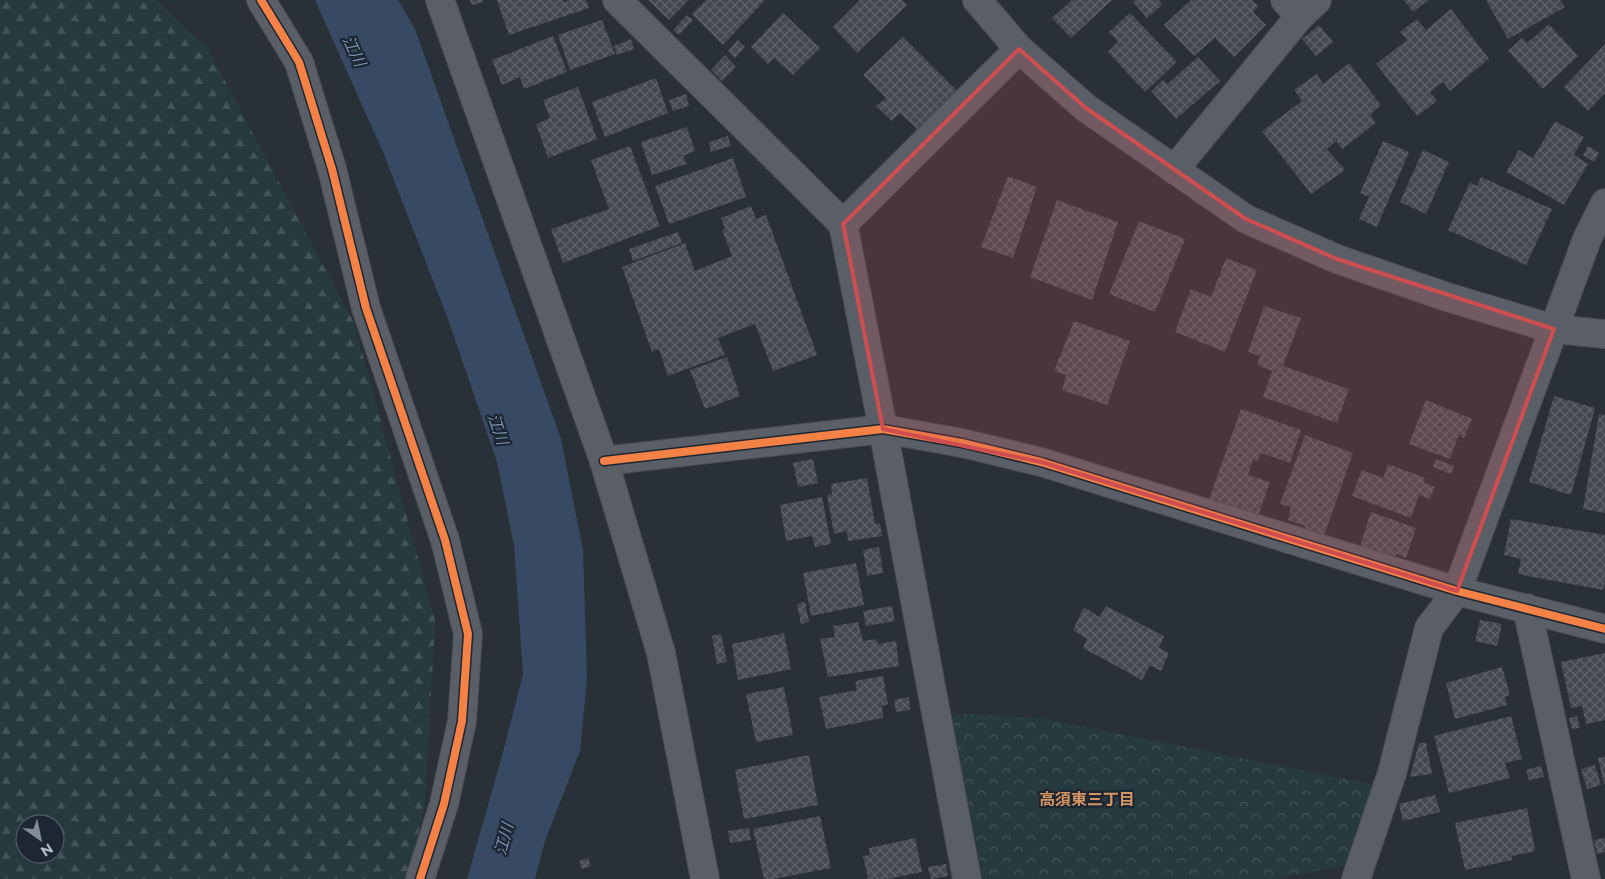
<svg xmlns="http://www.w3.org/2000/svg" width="1605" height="879" font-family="Montserrat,'Noto Sans JP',sans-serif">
<defs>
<pattern id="forest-firs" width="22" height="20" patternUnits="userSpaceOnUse" patternTransform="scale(1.25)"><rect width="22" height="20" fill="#273a3e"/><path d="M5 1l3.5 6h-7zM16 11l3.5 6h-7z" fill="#445559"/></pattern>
<pattern id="park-crowns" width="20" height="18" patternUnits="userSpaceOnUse" patternTransform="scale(1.25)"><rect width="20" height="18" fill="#273a3e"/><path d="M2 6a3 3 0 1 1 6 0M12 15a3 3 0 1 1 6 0" fill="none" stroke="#445559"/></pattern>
<pattern id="building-cross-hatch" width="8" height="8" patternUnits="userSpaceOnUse" patternTransform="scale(1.25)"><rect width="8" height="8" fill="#444950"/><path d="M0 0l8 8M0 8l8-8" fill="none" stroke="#5d6168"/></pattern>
</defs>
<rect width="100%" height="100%" fill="#2a3038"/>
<path fill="url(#forest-firs)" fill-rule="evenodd" d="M0 0H156L208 49 354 323 435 621 425 805 407 879H0ZM25 824H55V854H25Z"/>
<path fill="url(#park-crowns)" d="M951 713 1041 718 1374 785 1351 843 1347 865 1274 879H983Z"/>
<path fill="#384963" d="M315 0H398L415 29 561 439 583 550 587 680 580 751 545 841 535 879H467L502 756 523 674 514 545 497 462 448 319 383 152Z"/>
<g fill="url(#building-cross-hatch)">
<path d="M470 0H482L483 2 472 5Z"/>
<path d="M497 0H563L564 2 571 0H586L589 8 509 35Z"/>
<path d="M648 0H689L669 20Z"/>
<path d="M706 0H765L723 45 692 14Z"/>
<path d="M860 0H902L907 5 857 53 833 27Z"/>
<path d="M1072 0H1112L1071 38 1052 18Z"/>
<path d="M1135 0H1159L1162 5 1147 18 1133 2Z"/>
<path d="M1191 0H1252L1258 6 1253 12 1266 25 1234 57 1215 38 1194 56 1164 25Z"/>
<path d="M1404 0H1429L1413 12Z"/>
<path d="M1486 0H1560L1565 7 1508 39Z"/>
<path d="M1451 9 1489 59 1450 91 1443 82 1430 92 1437 101 1417 116 1376 64 1407 40 1400 32 1417 19 1426 30Z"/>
<path d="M783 13 820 48 793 75 774 58 768 64 751 47Z"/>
<path d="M1130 13 1177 62 1145 92 1108 52 1118 42 1109 32Z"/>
<path d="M687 15 693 20 679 35 673 30Z"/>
<path d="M602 20 615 54 570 70 558 35Z"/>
<path d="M1549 24 1578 56 1543 89 1508 51 1522 38 1527 43Z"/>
<path d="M1319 25 1333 42 1316 56 1302 39Z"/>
<path d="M553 36 567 72 524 89 520 77 502 85 492 60Z"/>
<path d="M903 37 960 94 921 133 900 113 892 121 876 106 886 98 863 75Z"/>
<path d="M631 39 634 49 617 55 614 46Z"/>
<path d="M738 40 745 47 735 58 728 51Z"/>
<path d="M1605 44V93L1588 111 1564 87Z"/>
<path d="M725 55 736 67 722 81 711 70Z"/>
<path d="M1198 57 1220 81 1176 119 1151 91 1163 80 1167 84Z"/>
<path d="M1349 63 1381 105 1370 115 1376 123 1342 149 1336 141 1327 149 1345 170 1311 194 1262 131 1302 101 1294 90 1317 74 1323 84Z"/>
<path d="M656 78 668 113 605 137 592 102Z"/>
<path d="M578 87 597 139 548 158 536 124 550 118 543 100Z"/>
<path d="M686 94 689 106 673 111 669 100Z"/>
<path d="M1555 121 1584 137 1574 155 1588 164 1564 205 1506 172 1519 150 1533 158Z"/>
<path d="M687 127 695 151 683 156 687 164 652 175 641 142Z"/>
<path d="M728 136 731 146 711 152 709 142Z"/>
<path d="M1383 141 1409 152 1377 227 1359 219 1369 197 1360 193Z"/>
<path d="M630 146 660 226 563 263 551 229 609 209 591 160Z"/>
<path d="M1588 146 1599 153 1594 162 1583 155Z"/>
<path d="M1423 150 1449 162 1426 214 1400 202Z"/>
<path d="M733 158 746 197 669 224 655 186Z"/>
<path d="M1008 176 1037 187 1013 258 981 247Z"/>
<path d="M1481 177 1552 209 1526 265 1448 230 1470 182 1477 186Z"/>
<path d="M1057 200 1118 222 1092 300 1030 277Z"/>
<path d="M751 206 756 219 766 215 817 355 773 371 755 324 718 338 725 355 668 376 659 349 652 352 622 267 685 243 695 271 732 256 722 230 725 228 721 218Z"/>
<path d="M1139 221 1185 239 1155 312 1109 294Z"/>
<path d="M678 232 682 243 633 261 629 249Z"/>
<path d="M1226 258 1257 270 1225 352 1175 332 1191 289 1211 297Z"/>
<path d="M1264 306 1301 318 1283 366 1349 389 1337 423 1263 397 1272 371 1257 365 1260 356 1248 352Z"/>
<path d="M1074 321 1130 341 1107 405 1062 390 1066 375 1054 371Z"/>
<path d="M727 357 740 396 705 409 690 370Z"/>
<path d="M1554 396 1595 408 1571 495 1529 482Z"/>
<path d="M1426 400 1472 419 1464 438 1459 435 1450 459 1409 444Z"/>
<path d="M1241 409 1301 430 1290 463 1261 453 1257 462 1253 460 1248 475 1270 482 1258 517 1209 499Z"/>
<path d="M1599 414 1605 415V513L1583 509Z"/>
<path d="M1305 435 1353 453 1321 544 1301 537 1305 526 1288 520 1291 507 1280 504Z"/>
<path d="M813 459 818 483 798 487 793 463Z"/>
<path d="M1436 459 1454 466 1451 474 1433 467Z"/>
<path d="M1388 464 1425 478 1424 482 1435 487 1430 499 1419 495 1411 518 1352 496 1362 470 1383 478Z"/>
<path d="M867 478 875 524 880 523 882 536 848 541 847 531 834 534 827 495 832 494 831 484Z"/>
<path d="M822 497 831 544 815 547 812 536 786 541 780 505Z"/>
<path d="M1371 512 1416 528 1406 558 1396 554 1391 564 1358 552Z"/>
<path d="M1511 519 1605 535V581L1603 590 1518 574 1521 559 1504 555Z"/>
<path d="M879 547 883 573 867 576 863 550Z"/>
<path d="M856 563 864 605 811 616 803 573Z"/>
<path d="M805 602 809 622 801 624 797 604Z"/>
<path d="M892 606 895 621 866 626 863 611Z"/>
<path d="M1106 606 1164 636 1159 648 1169 653 1161 671 1150 665 1142 680 1083 648 1087 639 1073 630 1084 607 1099 617Z"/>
<path d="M1480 620 1502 624 1497 646 1475 641Z"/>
<path d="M858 622 863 641 876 639 878 644 896 641 899 666 828 677 820 639 835 637 833 626Z"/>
<path d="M784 633 791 669 738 680 732 644Z"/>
<path d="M721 634 727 662 717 664 712 636Z"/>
<path d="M1605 653V720L1586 724 1582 706 1571 708 1561 662Z"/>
<path d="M1502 667 1510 695 1505 697 1507 705 1455 719 1446 683Z"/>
<path d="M883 676 888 704 882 706 883 718 826 729 819 697 857 690 855 681Z"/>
<path d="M784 687 793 735 756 742 746 694Z"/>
<path d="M909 697 910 710 896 712 894 700Z"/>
<path d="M1511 716 1522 759 1505 763 1510 778 1449 793 1434 736Z"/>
<path d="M1577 716 1580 728 1572 729 1569 718Z"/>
<path d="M1419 743H1426L1432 774 1410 777Z"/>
<path d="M809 755 818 805 744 819 735 770Z"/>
<path d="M1605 757V784H1604L1598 758Z"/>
<path d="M1595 765 1601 785 1587 789 1581 769Z"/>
<path d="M1541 766 1544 777 1529 780 1526 770Z"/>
<path d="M1435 795 1440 812 1403 821 1399 804Z"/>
<path d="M1527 808 1535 851 1512 856V860L1465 870 1455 823Z"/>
<path d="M820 816 831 868 773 879H764L753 829Z"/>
<path d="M749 828 751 840 730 843 728 831Z"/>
<path d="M915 838 922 872 887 879H868L863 856 870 855 869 848Z"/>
<path d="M1605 838V852L1597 854 1594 840Z"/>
<path d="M588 858 591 866 582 869 579 861Z"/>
<path d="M946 864 948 876 931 879 928 867Z"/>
</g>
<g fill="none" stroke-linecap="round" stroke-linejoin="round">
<defs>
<g id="minor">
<path d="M261 0 299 62 332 169 366 308 445 540 468 634 462 721 444 804 420 879"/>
<path d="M440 0 604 461 661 653 705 879"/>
<path d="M617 0 843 224"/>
<path d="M1300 16 1317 0"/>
<path d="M1174 170 1300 16 1285 0"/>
<path d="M604 461 883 429 962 443 1041 462 1457 591 1605 629"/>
<path d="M1527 608 1586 879"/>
<path d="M967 879 883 429 843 224 1019 49"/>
<path d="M1356 879 1392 773 1429 628 1457 591 1587 239 1605 203"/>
</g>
<path id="tertiary" d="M977 0 1019 49 1086 108 1246 219 1337 259 1447 297 1554 329 1605 334"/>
</defs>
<use href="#minor" stroke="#484c53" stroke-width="30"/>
<use href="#tertiary" stroke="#484c53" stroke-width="30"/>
<use href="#minor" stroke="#5a5e66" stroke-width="28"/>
<use href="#tertiary" stroke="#5a5e66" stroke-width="28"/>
<defs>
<g id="cycleway">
<path d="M261 0 299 62 332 169 366 308 445 540 468 634 462 721 444 804 420 879"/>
<path d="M604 461 883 429 962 443 1041 462 1457 591 1605 629"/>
</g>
</defs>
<use href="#cycleway" stroke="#1d2633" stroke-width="11"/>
<use href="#cycleway" stroke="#f48246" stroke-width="8"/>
</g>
<path fill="#ce4d50" fill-opacity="0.2" stroke="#ce4d50" stroke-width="4" stroke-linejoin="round" d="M1019 49 1086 108 1246 219 1337 259 1554 329 1457 591 1041 462 883 429 843 224Z"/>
<g text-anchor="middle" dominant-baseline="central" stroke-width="4.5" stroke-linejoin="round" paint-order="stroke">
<g font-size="16" font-style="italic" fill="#7c92b1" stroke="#1d2633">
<text transform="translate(354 51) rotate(64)">江川</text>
<text transform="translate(498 429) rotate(71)">江川</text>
<text transform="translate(504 839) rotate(-75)">江川</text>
</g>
<g font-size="16" font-weight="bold" fill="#d59563" stroke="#1d2633">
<text x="1087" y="799">高須東三丁目</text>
</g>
</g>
<g transform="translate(40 839) rotate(147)"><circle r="24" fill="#1d2633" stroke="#59626f"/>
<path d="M0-4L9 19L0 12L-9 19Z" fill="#848b96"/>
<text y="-8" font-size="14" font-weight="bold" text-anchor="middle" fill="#b4bcc9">N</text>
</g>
</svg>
